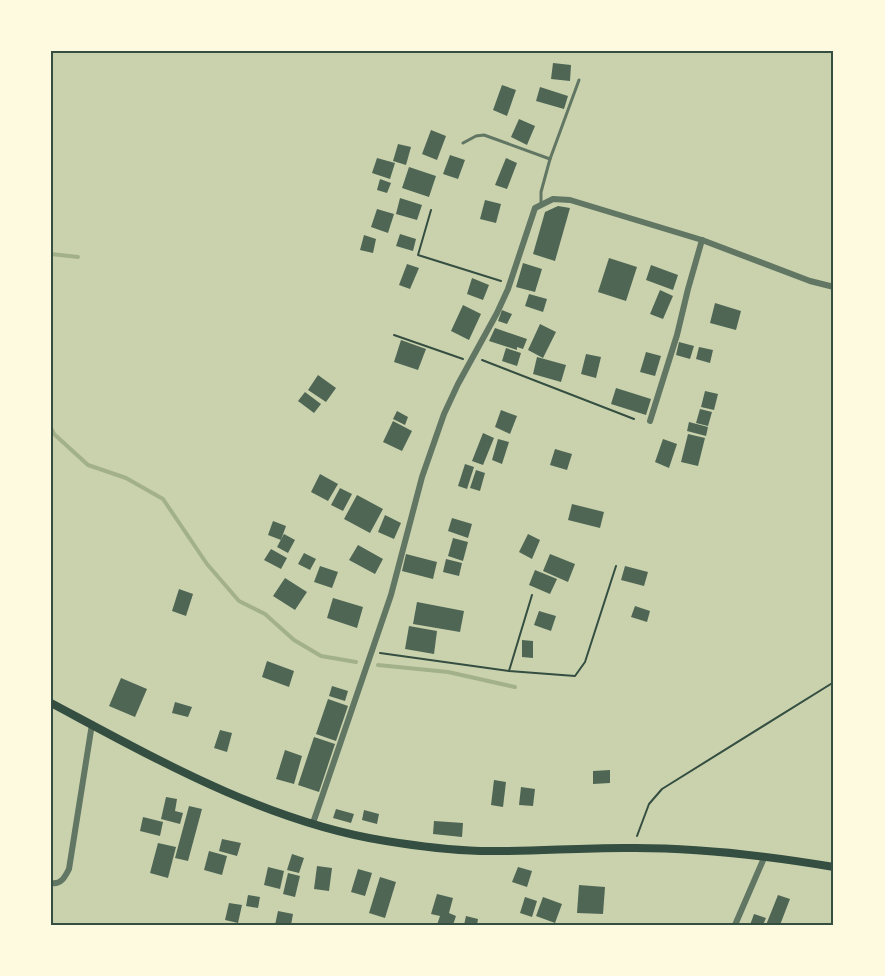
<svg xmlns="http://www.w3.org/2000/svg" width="885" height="976" font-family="'DejaVu Sans',sans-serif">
<rect width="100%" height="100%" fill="#e9edc9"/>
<rect fill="#cad2ad" x="51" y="51" width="783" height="874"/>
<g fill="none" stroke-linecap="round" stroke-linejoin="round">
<g stroke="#a3b18a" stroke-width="4">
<path d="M51 254 78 257"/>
<path d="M51 428 54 434 88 465 126 478 163 499 207 564 239 601 265 614 294 640 321 656 356 662"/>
<path d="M378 665 448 672 515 687"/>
</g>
</g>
<g fill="#4f6655">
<path d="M553 63 571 65 570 81 551 79Z"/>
<path d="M502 85 516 90 507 116 493 110Z"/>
<path d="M540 87 568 96 564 109 536 101Z"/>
<path d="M519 119 535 126 527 145 511 137Z"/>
<path d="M431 130 446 136 437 160 422 154Z"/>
<path d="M398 144 411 147 406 165 393 161Z"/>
<path d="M450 155 465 160 458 179 443 174Z"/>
<path d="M377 158 395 163 390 179 372 173Z"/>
<path d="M506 158 517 163 507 189 495 185Z"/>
<path d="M409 167 436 176 429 197 402 188Z"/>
<path d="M380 179 391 183 387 193 377 190Z"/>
<path d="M400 198 422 205 417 220 396 214Z"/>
<path d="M485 200 501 204 496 223 480 219Z"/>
<path d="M558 206 570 208 555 261 533 254 545 212Z"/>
<path d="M377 209 394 214 388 233 371 227Z"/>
<path d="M400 234 416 239 413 251 396 246Z"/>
<path d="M364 235 376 239 373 253 360 250Z"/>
<path d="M609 258 637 267 626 301 598 292Z"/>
<path d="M523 263 542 269 535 292 516 287Z"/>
<path d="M407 264 419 268 410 289 399 285Z"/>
<path d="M651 265 678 275 673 290 646 280Z"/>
<path d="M472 278 489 285 483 300 467 294Z"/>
<path d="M660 290 673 296 663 319 650 314Z"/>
<path d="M529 294 547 299 543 312 525 306Z"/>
<path d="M715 303 741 311 736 330 710 323Z"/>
<path d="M463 305 481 314 469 340 451 331Z"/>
<path d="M502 310 512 314 507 324 498 321Z"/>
<path d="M540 324 556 332 543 358 528 350Z"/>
<path d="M495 328 527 339 523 349 517 347V350L489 341Z"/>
<path d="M401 340 426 349 418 370 394 362Z"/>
<path d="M679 342 694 346 690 359 676 355Z"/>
<path d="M699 347 713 350 710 363 696 359Z"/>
<path d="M506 348 521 353 517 366 502 361Z"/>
<path d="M646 352 661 356 655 376 640 372Z"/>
<path d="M586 354 601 357 596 378 581 374Z"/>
<path d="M537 357 566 365 561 382 533 374Z"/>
<path d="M318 375 336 388 326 402 308 390Z"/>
<path d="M616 388 651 399 646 415 611 404Z"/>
<path d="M705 391 718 394 714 410 701 407Z"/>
<path d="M305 392 321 404 314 413 298 401Z"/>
<path d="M700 409 712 412 708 426 696 423Z"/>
<path d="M501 410 517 416 510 434 495 427Z"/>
<path d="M397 411 408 417 405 425 393 419Z"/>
<path d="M393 421 412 431 402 451 383 442Z"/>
<path d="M689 422 708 427 706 436 687 431Z"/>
<path d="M483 433 494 438 483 465 472 461Z"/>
<path d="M688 434 705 438 698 466 681 462Z"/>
<path d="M498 439 509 442 502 464 492 460Z"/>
<path d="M663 439 677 444 669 468 655 462Z"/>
<path d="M555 449 572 454 567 470 550 465Z"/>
<path d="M465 464 474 467 467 489 458 486Z"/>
<path d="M476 470 485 473 480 491 470 488Z"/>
<path d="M320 474 338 484 328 501 311 492Z"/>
<path d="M340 488 352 494 343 511 331 505Z"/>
<path d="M357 495 383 509 370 533 344 519Z"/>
<path d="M572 504 604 512 600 528 568 520Z"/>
<path d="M385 515 401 523 394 539 378 532Z"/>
<path d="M452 518 472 524 468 538 448 531Z"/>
<path d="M273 521 286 526 281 540 268 535Z"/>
<path d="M284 534 295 540 288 553 277 547Z"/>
<path d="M528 534 540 540 532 559 519 552Z"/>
<path d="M453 538 468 542 463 561 448 556Z"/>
<path d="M358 545 383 559 375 574 349 560Z"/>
<path d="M271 549 287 558 281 569 264 560Z"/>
<path d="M304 553 316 559 310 570 298 564Z"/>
<path d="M406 554 437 562 433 579 402 571Z"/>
<path d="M550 554 575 564 568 582 543 571Z"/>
<path d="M446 559 462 563 459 576 443 572Z"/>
<path d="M320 566 338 572 332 588 314 582Z"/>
<path d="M625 566 648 572 644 586 621 580Z"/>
<path d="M535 570 557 579 550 594 529 585Z"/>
<path d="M285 578 307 592 295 610 273 596Z"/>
<path d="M179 589 193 594 186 616 172 611Z"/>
<path d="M333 598 363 607 357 628 327 618Z"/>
<path d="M417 602 464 611 460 632 413 624Z"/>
<path d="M635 606 650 611 647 622 631 617Z"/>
<path d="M539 611 556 616 551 631 534 625Z"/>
<path d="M409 626 437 631 434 654 405 649Z"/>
<path d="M522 640 533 641V658L522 657Z"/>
<path d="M267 661 294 671 289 687 262 677Z"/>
<path d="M121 678 147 689 135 717 109 706Z"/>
<path d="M332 686 348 691 345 701 329 696Z"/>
<path d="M328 699 348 706 336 741 316 734Z"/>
<path d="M175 702 192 707 188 717 172 713Z"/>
<path d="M220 730 232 733 227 752 214 748Z"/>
<path d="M314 737 335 744 319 792 298 785Z"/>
<path d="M285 750 302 756 294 784 276 779Z"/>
<path d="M610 770V783L593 784V771Z"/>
<path d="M494 780 506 782 503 807 491 805Z"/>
<path d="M521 787 535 789 533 806 519 805Z"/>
<path d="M166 797 177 799 175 811 183 813 180 824 161 819Z"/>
<path d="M189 806 202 809 188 861 175 858Z"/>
<path d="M336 809 354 814 351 823 333 818Z"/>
<path d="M364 810 379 814 377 824 362 820Z"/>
<path d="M143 817 163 822 160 836 140 831Z"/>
<path d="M434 821 463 823 462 837 433 834Z"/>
<path d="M222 839 241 843 237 856 219 851Z"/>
<path d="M158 843 176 847 168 878 150 873Z"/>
<path d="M209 851 227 856 222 875 204 870Z"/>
<path d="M292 854 304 858 299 873 287 870Z"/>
<path d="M317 866 332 868 329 891 314 889Z"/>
<path d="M268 867 284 871 280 889 264 885Z"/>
<path d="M518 867 532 871 527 887 512 882Z"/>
<path d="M358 869 372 873 365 896 351 892Z"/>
<path d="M288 873 300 876 295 897 283 894Z"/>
<path d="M380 877 396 882 385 918 369 913Z"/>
<path d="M579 885 605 887 603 914 577 913Z"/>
<path d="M437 894 453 898 449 913 456 916 453 925H437L440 916 431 914Z"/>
<path d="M248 895 260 897 258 908 246 906Z"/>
<path d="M778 895 790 899 780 925H766Z"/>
<path d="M525 897 537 901 532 917 520 913Z"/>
<path d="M543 897 562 904 555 923 536 916Z"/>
<path d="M229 903 242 905 238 923 225 920Z"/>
<path d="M278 911 293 914 291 925H275Z"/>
<path d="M754 914 766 918 763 925H750Z"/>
<path d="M466 916 478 919 477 925H464Z"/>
</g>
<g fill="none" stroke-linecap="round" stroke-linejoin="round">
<g stroke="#344e41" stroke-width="2">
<path d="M431 210 418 255 501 281"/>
<path d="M394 335 463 359"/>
<path d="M482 360 634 419"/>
<path d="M380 653 509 671 575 676 585 662 616 566"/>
<path d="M509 671 532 595"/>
<path d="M637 836 649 804 662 789 834 682"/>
</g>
<g stroke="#617663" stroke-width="3">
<path d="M463 143 476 136 484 135 550 159 541 192V203"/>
<path d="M550 159 579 80"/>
</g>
<g stroke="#617663" stroke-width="6">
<path d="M650 421 677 335 688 289 702 240"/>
<path d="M313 823 391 595 422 477 444 414 458 384 497 313 508 289 535 208 553 199 570 200 702 240 810 281 834 287"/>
<path d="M51 883C61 885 65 877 69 869L92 724"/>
<path d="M735 925 764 858"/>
</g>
<path stroke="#344e41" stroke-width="8" d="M51 703C156 759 266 822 386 841 417 846 449 850 480 851 532 852 584 847 635 848 701 848 769 856 834 867"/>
</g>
<rect width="885" height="976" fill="none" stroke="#fefae0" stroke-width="105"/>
<rect x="52" y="52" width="780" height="872" fill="none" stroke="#344e41" stroke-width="2"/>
</svg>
